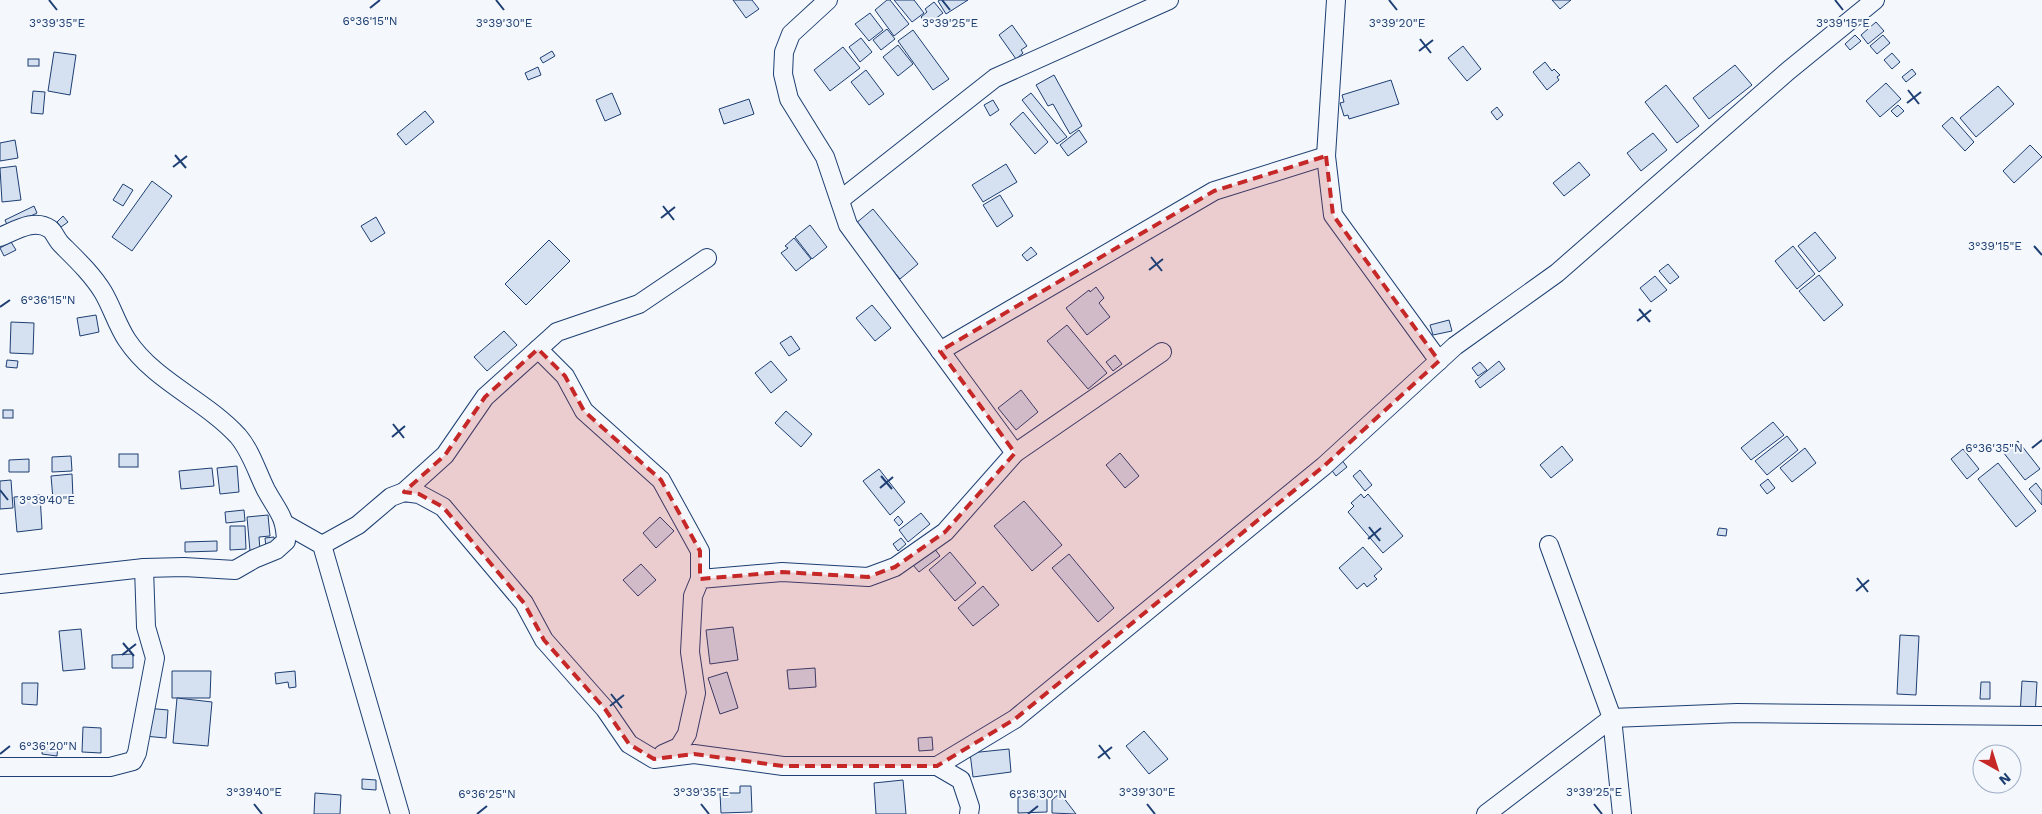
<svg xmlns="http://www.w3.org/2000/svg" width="2042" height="814" font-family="'Work Sans',sans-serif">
<rect width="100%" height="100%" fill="#f4f7fb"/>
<g fill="#d5e0f0" stroke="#1d3f73">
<path d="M733 0H752L759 9 746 18Z"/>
<path d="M887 0H890L909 24 894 36 875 10Z"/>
<path d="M894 0H914L924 13 912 22Z"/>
<path d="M940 0H968L946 14 938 1Z"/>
<path d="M1552 0H1571L1560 9Z"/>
<path d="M934 2 943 13 927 25 921 17 927 12 925 9Z"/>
<path d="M870 13 883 30 869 41 855 24Z"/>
<path d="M1876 22 1884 31 1868 44 1861 35Z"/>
<path d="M1012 25 1027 46 1021 50 1023 53 1016 59 999 35Z"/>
<path d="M887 29 895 39 881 50 873 40Z"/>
<path d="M913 30 949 79 933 90 898 41Z"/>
<path d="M1855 35 1861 41 1850 50 1845 44Z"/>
<path d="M1883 35 1890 43 1877 54 1870 46Z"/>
<path d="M861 38 872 52 860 62 849 47Z"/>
<path d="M898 45 913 64 898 76 883 57Z"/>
<path d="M1463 46 1481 69 1467 81 1448 58Z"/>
<path d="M843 47 860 68 830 91 814 70Z"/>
<path d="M552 51 555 56 543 63 540 58Z"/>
<path d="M54 52 76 55 70 95 48 91Z"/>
<path d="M1892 53 1900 62 1892 69 1884 60Z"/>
<rect x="28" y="59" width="11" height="7"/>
<path d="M1545 62 1552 71 1554 69 1560 75 1557 77 1559 80 1547 90 1533 72Z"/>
<path d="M1735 65 1752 85 1709 119 1693 98Z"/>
<path d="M538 67 541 75 528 80 525 73Z"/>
<path d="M1912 69 1916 74 1906 82 1902 77Z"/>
<path d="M866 70 884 94 869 105 851 82Z"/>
<path d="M1054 75 1082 126 1070 134 1053 104 1048 106 1036 85Z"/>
<path d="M1391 80 1399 104 1349 119 1348 115 1344 116 1340 103 1344 102 1342 95Z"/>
<path d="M1886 83 1901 99 1880 117 1866 101Z"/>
<path d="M1666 85 1699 126 1677 143 1645 102Z"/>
<path d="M1998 86 2014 104 1976 137 1960 118Z"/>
<path d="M33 91 45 92 43 114 31 113Z"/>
<path d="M612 93 621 114 605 121 596 100Z"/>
<path d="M1031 93 1067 137 1057 144 1022 100Z"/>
<path d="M749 99 754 114 724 124 719 109Z"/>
<path d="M993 100 999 110 990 116 984 105Z"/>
<path d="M1898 105 1904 111 1897 117 1891 111Z"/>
<path d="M1497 107 1503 115 1497 120 1491 112Z"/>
<path d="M425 111 434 122 406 145 397 134Z"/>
<path d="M1023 112 1048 142 1035 154 1010 124Z"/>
<path d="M1952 117 1974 142 1965 151 1942 126Z"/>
<path d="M1079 130 1087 142 1068 156 1060 145Z"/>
<path d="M1653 133 1667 150 1641 171 1627 153Z"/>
<path d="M15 140 18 158 0 161V143Z"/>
<path d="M2030 145 2042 157 2014 183 2003 171Z"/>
<path d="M1579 162 1590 175 1564 196 1553 183Z"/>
<path d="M1006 164 1017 182 983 202 972 185Z"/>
<path d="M16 166 21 200 2 202 0 168Z"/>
<path d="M152 181 172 196 132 251 112 237Z"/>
<path d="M123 184 133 190 123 206 113 200Z"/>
<path d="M1000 195 1013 216 997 227 983 205Z"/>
<path d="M34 206 37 213 8 227 5 220Z"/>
<path d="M873 209 918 264 900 279 855 224Z"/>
<path d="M63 216 68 222 61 227 57 222Z"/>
<path d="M376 217 385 233 371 242 361 226Z"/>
<path d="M810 225 827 247 812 259 795 237Z"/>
<path d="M1815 232 1836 258 1819 272 1798 246Z"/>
<path d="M794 238 811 259 796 271 781 253 788 248 785 246Z"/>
<path d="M549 240 570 261 526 305 505 284Z"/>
<path d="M11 242 16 250 4 256 0 248Z"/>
<path d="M1793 246 1815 274 1797 289 1775 261Z"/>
<path d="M1031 247 1037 254 1027 261 1022 255Z"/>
<path d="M1668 264 1679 277 1670 284 1659 271Z"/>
<path d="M1819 275 1843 305 1824 321 1799 291Z"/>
<path d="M1655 276 1667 290 1651 302 1640 288Z"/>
<path d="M1096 287 1104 298 1099 303 1110 317 1087 335 1066 308 1089 290 1090 292Z"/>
<path d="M872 305 891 328 875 341 856 318Z"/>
<path d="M96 315 99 332 80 336 77 318Z"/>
<path d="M1449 320 1452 331 1433 335 1430 325Z"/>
<path d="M11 322 34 323 33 354 10 353Z"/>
<path d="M1067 325 1107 373 1088 389 1047 341Z"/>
<path d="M504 331 517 345 487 371 474 357Z"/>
<path d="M791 336 800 349 789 356 780 343Z"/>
<path d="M1115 355 1122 364 1113 371 1106 362Z"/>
<path d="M7 360 18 361 17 368 6 367Z"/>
<path d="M771 361 787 380 771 393 755 373Z"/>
<path d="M1499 361 1505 369 1480 388 1475 381Z"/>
<path d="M1480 362 1487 370 1478 376 1472 368Z"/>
<path d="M1021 390 1038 412 1016 430 998 408Z"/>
<rect x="3" y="410" width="10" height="8"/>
<path d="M786 411 812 434 801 447 775 423Z"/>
<path d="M1773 422 1784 435 1751 460 1741 448Z"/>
<path d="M1787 436 1798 450 1767 475 1755 461Z"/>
<path d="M2018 441 2040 469 2025 480 2003 452Z"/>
<path d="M1562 446 1573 460 1551 478 1540 465Z"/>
<path d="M1805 448 1816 463 1792 482 1780 468Z"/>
<path d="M1963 449 1979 469 1967 479 1951 459Z"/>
<path d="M1120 453 1139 476 1125 488 1106 465Z"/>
<rect x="119" y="454" width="19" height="13"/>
<path d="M71 456 72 471 52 472V457Z"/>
<path d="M29 459V472H9V460Z"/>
<path d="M1341 459 1347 467 1336 476 1330 468Z"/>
<path d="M1998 463 2036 511 2016 527 1978 479Z"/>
<path d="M237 466 239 492 220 494 217 468Z"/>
<path d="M212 468 214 486 181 489 179 471Z"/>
<path d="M879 469 905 502 890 515 863 481Z"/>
<path d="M1360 470 1372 485 1365 491 1353 476Z"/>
<path d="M72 474 73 498 53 499 51 476Z"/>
<path d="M1768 479 1775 488 1767 494 1760 485Z"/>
<path d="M11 480 13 508 0 509V481Z"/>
<path d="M2036 483 2042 491V505L2029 489Z"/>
<path d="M1361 494 1364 498 1368 494 1403 536 1383 553 1348 512 1354 506 1351 503Z"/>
<path d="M40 495 42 529 17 532 14 497Z"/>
<path d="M1024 501 1062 545 1032 571 994 526Z"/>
<path d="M244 510 245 521 226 523 225 512Z"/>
<path d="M921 513 930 524 908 542 899 530Z"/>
<path d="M268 515 270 536 259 537 260 550 250 551 247 517Z"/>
<path d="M898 516 903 522 899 526 894 520Z"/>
<path d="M660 517 674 531 656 548 643 533Z"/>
<path d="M230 526H245L246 549 230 550Z"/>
<path d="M1719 528 1727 529 1726 536 1717 535Z"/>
<path d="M274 537 275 548H266L265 538Z"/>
<path d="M901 538 906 544 898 551 893 544Z"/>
<path d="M217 541V551L185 552V542Z"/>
<path d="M1363 547 1382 569 1374 576 1377 579 1367 587 1364 583 1357 589 1339 568Z"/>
<path d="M934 548 940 556 919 572 913 565Z"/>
<path d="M950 552 976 583 955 601 929 570Z"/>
<path d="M1069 554 1114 608 1098 622 1052 568Z"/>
<path d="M641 564 656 580 638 596 623 580Z"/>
<path d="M983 586 999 605 973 626 958 608Z"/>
<path d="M733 627 738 660 710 664 706 630Z"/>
<path d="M81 629 85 669 63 671 59 631Z"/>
<path d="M1900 635 1919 636 1916 695 1897 694Z"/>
<path d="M133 654V668H112V655Z"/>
<path d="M815 668 816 687 789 689 787 670Z"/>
<path d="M172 671H211L210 698H172Z"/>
<path d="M295 671 296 687 289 688 288 682 276 684 275 673Z"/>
<path d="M727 672 738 708 720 714 708 678Z"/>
<path d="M2022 681 2037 682 2035 716 2020 715Z"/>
<path d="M1981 682H1990V699H1980Z"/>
<path d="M22 683H38L37 705 22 704Z"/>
<path d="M177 698 212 702 208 746 173 743Z"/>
<path d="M146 708 168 710 166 738 144 736Z"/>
<path d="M83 727 101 728V753L82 752Z"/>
<path d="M1144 731 1168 759 1149 774 1126 746Z"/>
<path d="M932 737 933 750 919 751 918 738Z"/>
<path d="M43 742 58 744 57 756 42 754Z"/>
<path d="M1009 749 1011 772 973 777 970 753Z"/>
<path d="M362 779 376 780V790L362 789Z"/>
<path d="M903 780 906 814H876L874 783Z"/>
<path d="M740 786H751L752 812 721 813 720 793H740Z"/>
<path d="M315 793 341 795 340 814H314Z"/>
<path d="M1060 793 1076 814 1052 813V800Z"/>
<path d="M1047 796V812L1018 813V797Z"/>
</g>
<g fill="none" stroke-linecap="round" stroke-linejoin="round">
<defs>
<g id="minor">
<path d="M828 0 791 34 784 52 783 74 789 99 825 157 848 225 1015 453"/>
<path d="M1336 0 1326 156 1333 215 1439 361"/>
<path d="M840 200 995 78 1169 0"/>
<path d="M0 237C15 231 34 218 50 229 54 232 57 240 61 244 76 259 92 274 103 292 112 307 117 325 127 340 154 381 205 400 238 436 251 451 257 472 266 490 278 512 285 515 286 541L276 550 254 559 235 570 184 567 144 568 0 584"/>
<path d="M538 349 565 376 584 411 661 480 700 551V579"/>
<path d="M940 351 1214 191 1326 156"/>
<path d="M404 492 445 455 485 397 557 332 639 304 707 258"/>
<path d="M285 524 322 545 400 814"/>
<path d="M322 545 358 525 391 497 404 492 419 494 443 507 524 603 544 640 605 709 629 744 654 759 694 754 783 766H937L961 780 970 807 969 814"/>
<path d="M1549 545 1612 718 1622 814"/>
<path d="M663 754 679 747 687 734 696 693 690 652 693 596 700 579 782 572 868 577 895 567 945 532 1015 453 1162 352"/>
<path d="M937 766 1015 719 1324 466 1455 346 1557 273 1788 71 1875 0"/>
<path d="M0 767H110L133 761 137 753 155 658 146 627 144 568"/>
<path d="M1486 814 1612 718 1737 713 2042 716"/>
</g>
</defs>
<use href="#minor" stroke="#1d3f73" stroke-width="20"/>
<use href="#minor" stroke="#f4f7fb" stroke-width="18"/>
</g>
<path fill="#c62828" fill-opacity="0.2" stroke="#c62828" stroke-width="4" stroke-dasharray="10 6" stroke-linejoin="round" d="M1326 156 1333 215 1439 361 1324 466 1015 719 937 766H783L694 754 654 759 629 744 605 709 544 640 524 603 443 507 419 494 404 492 445 455 485 397 538 349 565 376 584 411 661 480 700 551V579L782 572 868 577 895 567 945 532 1015 453 940 351 1214 191Z"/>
<path fill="none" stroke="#1d3f73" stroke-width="2" d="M49 0 57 10M496 0 504 10M942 0 950 10M1389 0 1397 10M1835 0 1843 10M370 8 380 0M1420 39 1431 53M1419 51 1433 40M1908 90 1919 104M1907 103 1921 92M175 155 186 168M173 167 187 156M663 206 674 220M661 218 675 207M2034 246 2042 255M1151 257 1162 271M1149 270 1163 259M0 307 10 300M1639 309 1650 322M1637 321 1651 310M393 424 404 438M392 437 405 426M2032 448 2042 440M881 476 892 489M880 488 893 477M0 490 8 500M1369 527 1380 541M1368 539 1381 528M1857 578 1868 592M1856 591 1869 580M123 643 134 656M122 655 136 644M611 694 622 708M610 706 624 695M1099 745 1110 759M0 754 10 746M1098 758 1112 747M254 804 262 814M701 804 709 814M1147 804 1155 814M1594 804 1602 814M477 814 487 806M1028 814 1038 806"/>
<g font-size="12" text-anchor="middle" fill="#1d3f73" stroke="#f4f7fb" stroke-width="4" stroke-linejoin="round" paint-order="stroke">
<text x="370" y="25">6°36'15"N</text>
<text x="57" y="27">3°39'35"E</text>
<text x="504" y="27">3°39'30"E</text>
<text x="950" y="27">3°39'25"E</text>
<text x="1397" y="27">3°39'20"E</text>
<text x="1843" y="27">3°39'15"E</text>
<text x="1995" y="250">3°39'15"E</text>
<text x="48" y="304">6°36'15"N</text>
<text x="1994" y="452">6°36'35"N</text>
<text x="47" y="504">3°39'40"E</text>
<text x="48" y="750">6°36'20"N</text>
<text x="254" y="796">3°39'40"E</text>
<text x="701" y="796">3°39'35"E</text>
<text x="1147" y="796">3°39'30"E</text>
<text x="1594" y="796">3°39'25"E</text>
<text x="487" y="798">6°36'25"N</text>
<text x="1038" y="798">6°36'30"N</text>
</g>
<g transform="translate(1997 769) rotate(141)"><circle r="24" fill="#f4f7fb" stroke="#9eadc5"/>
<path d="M0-4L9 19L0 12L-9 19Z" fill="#c62828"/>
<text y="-8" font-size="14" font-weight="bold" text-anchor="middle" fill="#1d3f73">N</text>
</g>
</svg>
